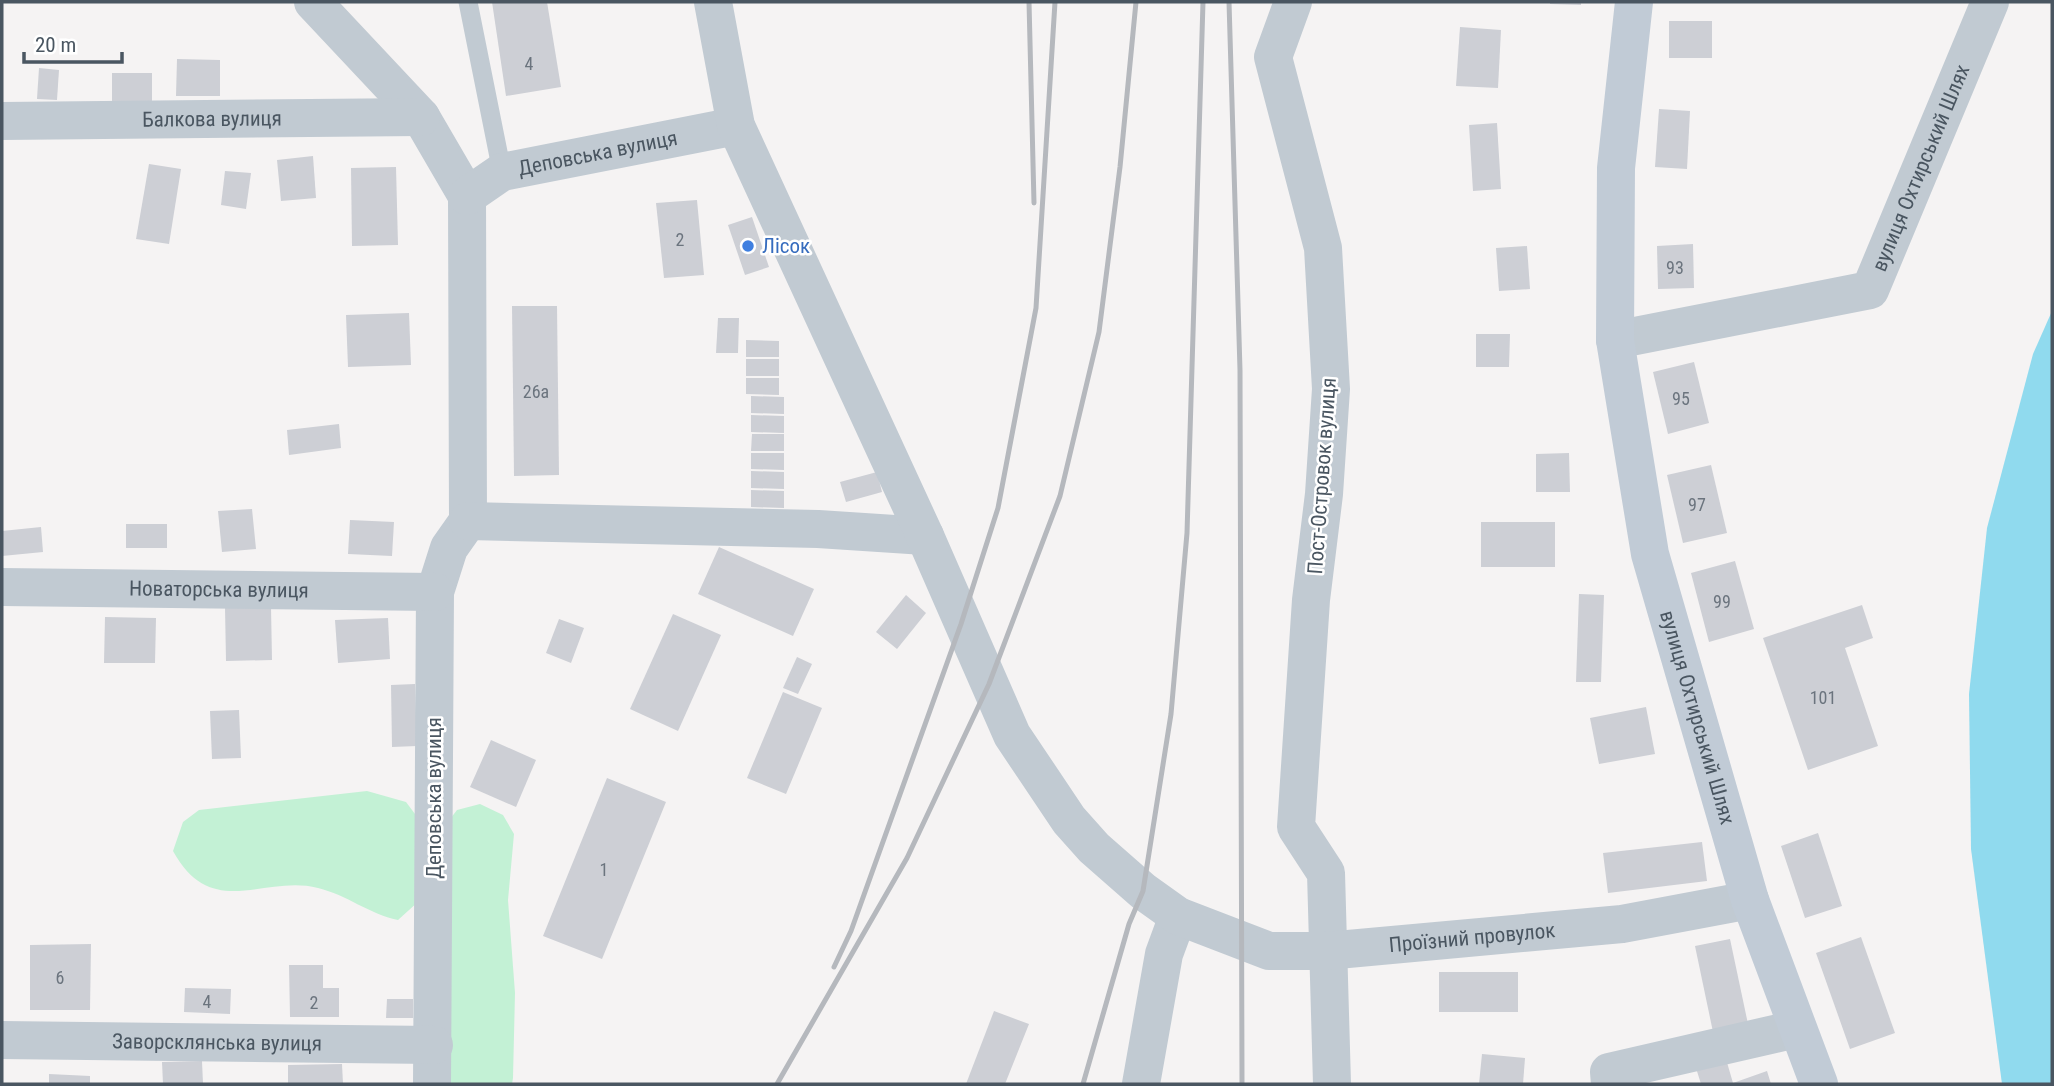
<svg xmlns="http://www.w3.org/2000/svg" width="2054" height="1086" font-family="'Roboto Condensed',sans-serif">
<rect width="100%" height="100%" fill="#f5f3f3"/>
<g fill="#c3f1d5">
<path d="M367 791 406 802 418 818 419 901 398 920C369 914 347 895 318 888 264 874 212 922 173 851L183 822 199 810Z"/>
<path d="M480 804 503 815 514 834 508 900 515 993 513 1078 512 1084H439L444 827 457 810Z"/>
</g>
<path fill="#90daee" d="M2052 311V1084H2002L1971 849 1969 694 1987 528 2033 354Z"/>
<g fill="#cdcfd5">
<path d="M492 2H547L561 87 506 96Z"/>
<path d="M1550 2H1581V5L1550 4Z"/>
<rect x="1669" y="21" width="43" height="37"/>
<path d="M1460 27 1501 30 1498 88 1456 86Z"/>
<path d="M177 59 220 60V96H176Z"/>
<path d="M39 68 59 70 57 100 37 99Z"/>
<rect x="112" y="73" width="40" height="28"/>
<path d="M1659 109 1690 111 1687 169 1655 167Z"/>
<path d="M1497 123 1501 189 1473 191 1469 125Z"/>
<path d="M313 156 316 198 281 201 277 160Z"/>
<path d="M149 164 181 169 169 244 136 239Z"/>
<path d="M396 167 398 245 352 246 351 168Z"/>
<path d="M225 171 251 173 246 209 221 205Z"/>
<path d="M697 200 704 275 664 278 656 203Z"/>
<path d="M752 217 769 267 745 275 728 225Z"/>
<path d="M1693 244 1694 288 1658 289 1657 246Z"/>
<path d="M1527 246 1530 289 1499 291 1496 248Z"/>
<path d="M512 306H557L559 475 514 476Z"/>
<path d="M409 313 411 365 348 367 346 315Z"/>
<path d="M718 318H739L738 353H716Z"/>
<path d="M1476 334H1510L1509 367H1476Z"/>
<path d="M746 340 779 341V357H746Z"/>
<rect x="746" y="359" width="33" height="17"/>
<path d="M1694 362 1709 423 1668 434 1653 372Z"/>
<path d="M746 378H779V395L746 394Z"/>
<path d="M751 396 784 397V414L751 413Z"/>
<path d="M751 415 784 416V433L751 432Z"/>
<path d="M339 424 341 448 289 455 287 430Z"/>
<path d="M752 434H784V451H751Z"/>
<path d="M751 453H784V470L751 469Z"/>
<path d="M1569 453 1570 492H1536V454Z"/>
<path d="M1711 465 1727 533 1683 543 1667 475Z"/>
<path d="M751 471 784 472V489L751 488Z"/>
<path d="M877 472 882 492 846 502 840 482Z"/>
<path d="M751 490 784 491V508L751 507Z"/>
<path d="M252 509 256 549 222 552 218 511Z"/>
<path d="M350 520 394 522 392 556 348 554Z"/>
<rect x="1481" y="522" width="74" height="45"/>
<rect x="126" y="524" width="41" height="24"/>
<path d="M41 527 43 552 2 556V531Z"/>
<path d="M719 547 814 589 793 636 698 594Z"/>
<path d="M1735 561 1754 629 1709 642 1691 573Z"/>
<path d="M1579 594 1604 595 1601 682H1576Z"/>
<path d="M906 595 926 613 897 649 876 632Z"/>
<path d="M1862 605 1873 638 1845 648 1878 746 1808 770 1763 638Z"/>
<path d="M225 607H271L272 660 226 661Z"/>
<path d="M673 614 721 635 678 731 630 709Z"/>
<path d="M105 617 156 618 155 663H104Z"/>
<path d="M388 618 390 659 338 663 335 620Z"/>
<path d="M559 619 584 628 571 663 546 653Z"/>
<path d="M797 657 812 664 798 694 783 688Z"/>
<path d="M415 684 417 746 392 747 391 685Z"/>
<path d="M783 692 822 708 786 794 747 778Z"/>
<path d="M1646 707 1655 754 1599 764 1590 718Z"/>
<path d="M239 710 241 758 212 759 210 711Z"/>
<path d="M491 740 536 760 516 807 470 787Z"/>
<path d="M607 778 666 802 602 959 543 936Z"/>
<path d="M1818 833 1842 906 1805 918 1781 846Z"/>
<path d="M1702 842 1707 881 1608 893 1603 853Z"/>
<path d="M1861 937 1895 1033 1850 1049 1816 953Z"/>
<path d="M1730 939 1748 1024 1713 1032 1695 946Z"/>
<path d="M91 944 90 1010H30V945Z"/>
<path d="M289 965H323V988H339V1017H290Z"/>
<rect x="1439" y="972" width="79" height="40"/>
<path d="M185 988 231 989 230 1014 184 1012Z"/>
<path d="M387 999H413V1018H386Z"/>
<path d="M994 1011 1029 1024 1005 1084H966Z"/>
<path d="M1482 1054 1525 1058 1523 1084H1479Z"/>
<path d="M1726 1059 1733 1083 1767 1071 1771 1084H1701L1696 1068Z"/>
<path d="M202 1061 203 1084H163L162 1062Z"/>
<path d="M342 1064 343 1084H288V1065Z"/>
<path d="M49 1074 90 1076V1084H49Z"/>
</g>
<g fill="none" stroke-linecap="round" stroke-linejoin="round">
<path stroke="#c1cad2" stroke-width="19" d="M468 2 502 172"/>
<g stroke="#c1cad2" stroke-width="38">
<path d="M313 2 421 117 467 196 468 521 449 548 435 592 432 1084"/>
<path d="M1293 2 1273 57 1323 248 1331 389 1324 494 1311 600 1296 827 1326 873 1332 1084"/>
<path id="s1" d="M2 121 421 117"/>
<path id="s2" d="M467 196 502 172 736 126"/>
<path id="s3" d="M1615 340 1870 290 1990 2"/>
<path d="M468 521 818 529 925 536"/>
<path id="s4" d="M2 587 435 592"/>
<path id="s5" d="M2 1040 434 1045"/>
<path d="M1141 1084 1164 954 1178 916"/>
<path d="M1610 1084 1609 1072 1796 1029"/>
</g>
<path stroke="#c1cad2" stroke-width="38" id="s6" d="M713 2 736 126 925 536 1012 735 1069 820 1094 848 1143 891 1178 916 1269 951H1326L1622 924 1750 900"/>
<path stroke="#c1cbd6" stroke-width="38" id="s7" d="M1634 2 1616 168 1615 340 1650 554 1750 900 1819 1084"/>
<g stroke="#b5b8bd" stroke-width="5">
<path d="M1029 2 1034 203"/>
<path d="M1229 2 1240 370 1242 1084"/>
<path d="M834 967 851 931 961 624 998 508 1036 308 1055 2"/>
<path d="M777 1084 907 858 989 684 1060 496 1099 332 1120 167 1136 2"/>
<path d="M1083 1084 1129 924 1143 891 1171 714 1187 533 1203 2"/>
</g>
</g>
<circle fill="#3f7fe0" stroke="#fff" stroke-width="2.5" cx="748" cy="246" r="7"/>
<g text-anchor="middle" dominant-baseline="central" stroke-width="5" stroke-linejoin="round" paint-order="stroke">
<g font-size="18" fill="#6b747e">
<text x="529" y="63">4</text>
<text x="680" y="239">2</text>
<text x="1675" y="267">93</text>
<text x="536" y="391">26а</text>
<text x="1681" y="398">95</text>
<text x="1697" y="504">97</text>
<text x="1722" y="601">99</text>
<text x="1823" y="697">101</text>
<text x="604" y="869">1</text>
<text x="60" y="977">6</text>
<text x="207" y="1001">4</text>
<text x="314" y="1002">2</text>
</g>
<g font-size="21" fill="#4a5661" stroke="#fff">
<text stroke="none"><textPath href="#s1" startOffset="210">Балкова вулиця</textPath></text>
<text stroke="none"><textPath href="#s2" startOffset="140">Деповська вулиця</textPath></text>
<text stroke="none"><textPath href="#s3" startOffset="392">вулиця Охтирський Шлях</textPath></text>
<text transform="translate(1322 476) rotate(-86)">Пост-Островок вулиця</text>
<text stroke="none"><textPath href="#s4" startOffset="217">Новаторська вулиця</textPath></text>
<text stroke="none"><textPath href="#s7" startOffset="726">вулиця Охтирський Шлях</textPath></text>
<text transform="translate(434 798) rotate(-90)">Деповська вулиця</text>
<text stroke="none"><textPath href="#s6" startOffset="1344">Проїзний провулок</textPath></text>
<text stroke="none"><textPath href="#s5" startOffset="215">Заворсклянська вулиця</textPath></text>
</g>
<g font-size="21" fill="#366cbe" stroke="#fff" text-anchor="start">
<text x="762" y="246">Лісок</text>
</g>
</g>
<rect width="2054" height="1086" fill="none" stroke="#4a5661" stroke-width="7"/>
<path d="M24 52v10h98v-10" fill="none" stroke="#4a5661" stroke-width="3.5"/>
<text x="35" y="52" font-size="21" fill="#4a5661" stroke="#ffffff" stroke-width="5" paint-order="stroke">20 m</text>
</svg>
